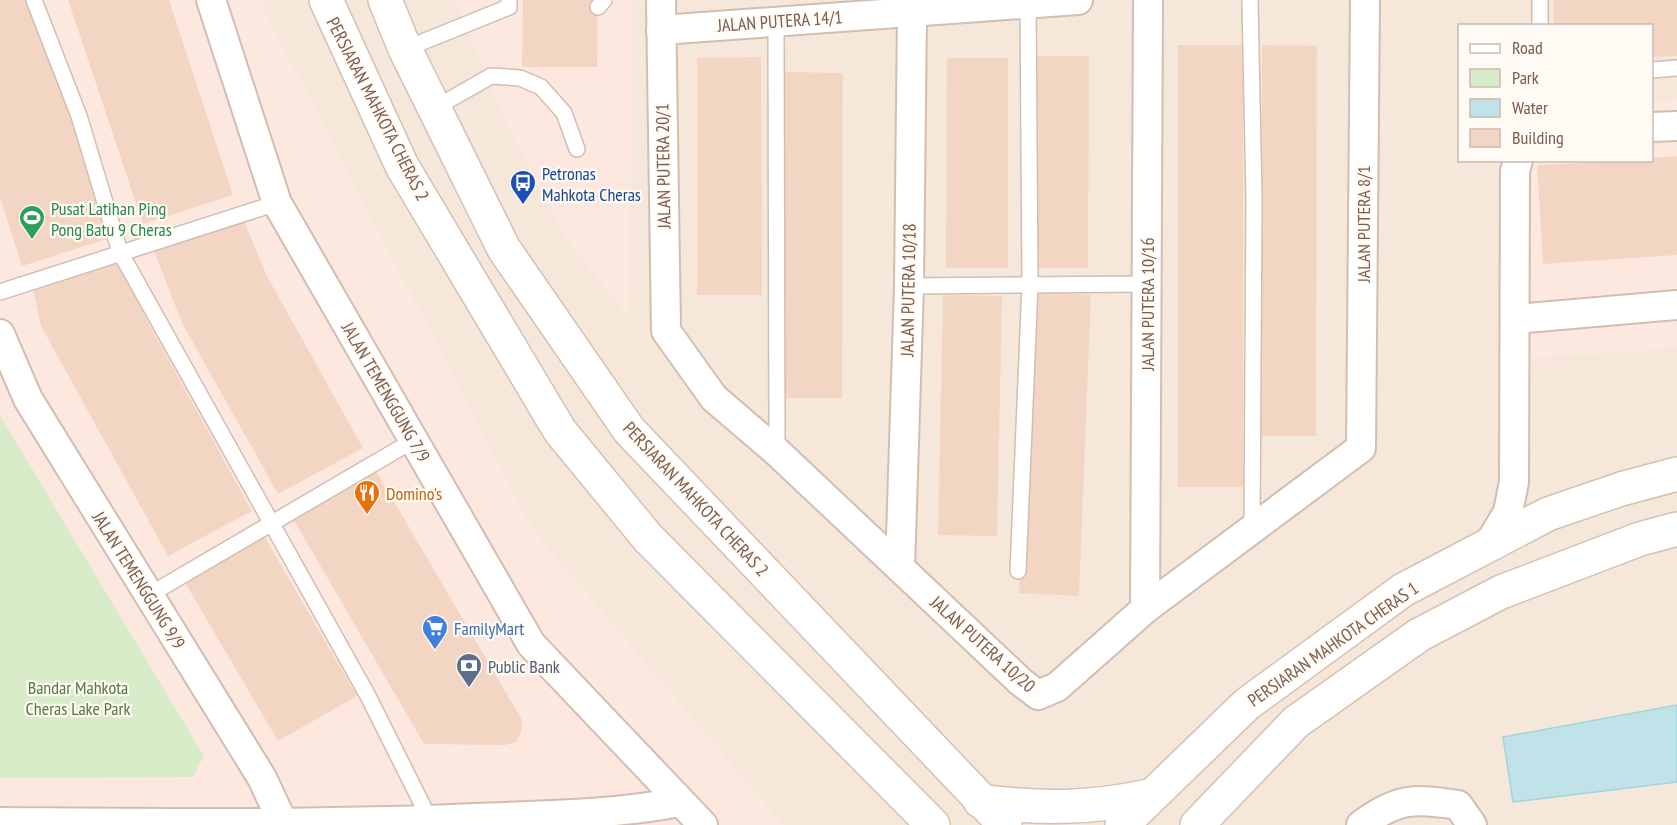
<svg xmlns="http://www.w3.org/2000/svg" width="1677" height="825" font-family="'PT Sans Narrow',sans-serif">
<rect width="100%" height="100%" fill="#fdf6ec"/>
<path fill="#f5e8da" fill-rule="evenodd" d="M0 0H1677V825H0ZM1460 26H1652V160H1460Z"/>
<g fill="#fde8e0">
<path d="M0 0H262L265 12 533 530 783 825H0Z"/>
<path d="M456 0H633L629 317 565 237 502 115Z"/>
<path d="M1677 99V348L1498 361 1502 161 1652 160V100Z"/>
</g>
<path fill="#d8ecc9" d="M0 415 204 756 193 777 0 778Z"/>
<path fill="#bfe3e8" stroke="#a5d3da" stroke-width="1.5" d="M1677 705V782L1513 802 1503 737Z"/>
<g fill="#f3d5c3">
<path d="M0 0H33L110 238 22 266 0 197Z"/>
<path d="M68 0H169L233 195 143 224Z"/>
<path d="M523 0H598L597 67H522Z"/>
<path d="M1553 0H1677V56L1652 57V26H1554Z"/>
<rect x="1178" y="45" width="65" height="442"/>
<path d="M1262 45 1317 46 1316 436H1261Z"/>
<path d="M1037 56H1089L1088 268H1036Z"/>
<path d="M761 57 762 295H697V58Z"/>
<path d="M947 58H1008V268H946Z"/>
<path d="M783 72 843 73 842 398H782Z"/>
<path d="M1677 156V255L1543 264 1537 165 1652 160V158Z"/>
<path d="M243 219 267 276 363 448 278 494 182 323 152 246Z"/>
<path d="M124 259 131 287 144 315 252 511 168 556 41 326 33 289Z"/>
<path d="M1031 292 1091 295 1079 596 1019 593Z"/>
<path d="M943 295 1002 296 997 536 938 535Z"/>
<path d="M375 469 522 720 521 732 516 742 505 745 424 744 292 517Z"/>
<path d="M263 534 357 696 278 741 184 581Z"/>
</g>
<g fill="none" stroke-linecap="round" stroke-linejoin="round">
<defs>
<g id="lane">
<path d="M34 0 79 116 120 252 368 696 430 820"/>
<path d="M1250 0 1254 199 1252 528"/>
<path d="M598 7 604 0"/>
<path d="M776 21 777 452"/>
<path d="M1540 26V0"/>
<path d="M405 49 509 7V0"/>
<path d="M1652 70 1677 68"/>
<path d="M435 108 491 76 520 78 541 87 564 113 577 149"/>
<path d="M909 286 1147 284"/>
<path d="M0 292 277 203"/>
<path d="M1018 571 1030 285 1028 0"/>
<path d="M149 595 414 440"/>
</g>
<g id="street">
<path d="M211 0 277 203 531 644 703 825"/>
<path d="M661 0 666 331 714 398 777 452 1021 682 1038 695 1057 687 1145 609 1361 448 1365 0"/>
<path d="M661 30 1078 0"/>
<path d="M1652 127 1677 126"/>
<path d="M1515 319 1677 305"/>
<path d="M0 334 28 399 262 778 283 823"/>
<path d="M1489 544 1508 512 1514 482 1515 171 1518 160"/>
<path d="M900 568 909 286 912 12"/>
<path d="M1145 609 1148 0"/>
<path d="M0 822C159 823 317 825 476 818 544 815 612 815 679 802"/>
<path d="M1361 825C1397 798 1414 798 1458 805L1472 825"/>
</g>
<g id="secondary">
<path d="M326 0 402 166 560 431 648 538 933 825"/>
<path d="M385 0 405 49 504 249 629 430 1005 825"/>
<path d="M980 801C1040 809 1089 809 1149 796"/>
<path d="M1122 825 1247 704 1403 590 1548 514 1621 489 1677 474"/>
<path d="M1197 825 1296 722 1419 635 1501 592 1640 539 1677 529"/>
</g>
</defs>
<use href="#lane" stroke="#d1beb0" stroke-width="18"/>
<use href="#street" stroke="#d1beb0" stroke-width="32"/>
<use href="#secondary" stroke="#d6c0b0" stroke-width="36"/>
<use href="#lane" stroke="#fff" stroke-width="15"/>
<use href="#street" stroke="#fff" stroke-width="28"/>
<use href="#secondary" stroke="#fff" stroke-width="33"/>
</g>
<defs>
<symbol id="bus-pin" viewBox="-11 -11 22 30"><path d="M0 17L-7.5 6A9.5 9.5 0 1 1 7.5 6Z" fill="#1a4fb4" stroke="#fffaf3"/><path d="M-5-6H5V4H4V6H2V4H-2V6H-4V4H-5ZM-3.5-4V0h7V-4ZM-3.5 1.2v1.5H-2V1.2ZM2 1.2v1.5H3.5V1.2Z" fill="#fff"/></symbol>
<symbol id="stadium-pin" viewBox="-11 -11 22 30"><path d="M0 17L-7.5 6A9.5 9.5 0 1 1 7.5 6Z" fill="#2e9e5b" stroke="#fffaf3"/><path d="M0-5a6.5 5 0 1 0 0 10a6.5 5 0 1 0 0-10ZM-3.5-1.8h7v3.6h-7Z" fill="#fff"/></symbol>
<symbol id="restaurant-pin" viewBox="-11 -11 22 30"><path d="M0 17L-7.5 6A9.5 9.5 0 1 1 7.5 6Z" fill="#e8710a" stroke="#fffaf3"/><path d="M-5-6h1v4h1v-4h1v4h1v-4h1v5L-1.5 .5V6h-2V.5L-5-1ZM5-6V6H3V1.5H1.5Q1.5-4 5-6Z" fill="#fff"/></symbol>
<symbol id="supermarket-pin" viewBox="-11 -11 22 30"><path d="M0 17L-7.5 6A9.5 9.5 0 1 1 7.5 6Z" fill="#3f7fe0" stroke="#fffaf3"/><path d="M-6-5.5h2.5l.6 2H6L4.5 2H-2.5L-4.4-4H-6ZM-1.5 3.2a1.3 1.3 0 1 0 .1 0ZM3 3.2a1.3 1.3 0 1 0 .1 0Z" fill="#fff"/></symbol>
<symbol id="bank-pin" viewBox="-11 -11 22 30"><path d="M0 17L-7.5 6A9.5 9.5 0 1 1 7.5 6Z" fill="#5c6f8a" stroke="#fffaf3"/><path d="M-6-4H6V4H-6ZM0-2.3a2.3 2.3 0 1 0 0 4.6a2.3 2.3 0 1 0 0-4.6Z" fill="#fff"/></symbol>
</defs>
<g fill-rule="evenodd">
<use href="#bus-pin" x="508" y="168" width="30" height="40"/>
<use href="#stadium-pin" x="17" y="203" width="30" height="40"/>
<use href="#restaurant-pin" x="352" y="478" width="30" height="40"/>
<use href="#supermarket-pin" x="420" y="613" width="30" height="40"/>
<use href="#bank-pin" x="454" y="651" width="30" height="40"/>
</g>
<g text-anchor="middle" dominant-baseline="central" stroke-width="4.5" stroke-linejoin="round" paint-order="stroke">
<g font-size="18" fill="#7a5c4d" stroke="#fffaf3">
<text transform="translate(780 21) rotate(-4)">JALAN PUTERA 14/1</text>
<text transform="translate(378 109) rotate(63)">PERSIARAN MAHKOTA CHERAS 2</text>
<text transform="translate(663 166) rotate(-91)">JALAN PUTERA 20/1</text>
<text transform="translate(1363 224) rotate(-90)">JALAN PUTERA 8/1</text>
<text transform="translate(908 290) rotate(-89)">JALAN PUTERA 10/18</text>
<text transform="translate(1147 304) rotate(-90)">JALAN PUTERA 10/16</text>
<text transform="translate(386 392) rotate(60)">JALAN TEMENGGUNG 7/9</text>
<text transform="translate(696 499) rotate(47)">PERSIARAN MAHKOTA CHERAS 2</text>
<text transform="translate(139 580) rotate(58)">JALAN TEMENGGUNG 9/9</text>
<text transform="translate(983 644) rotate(42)">JALAN PUTERA 10/20</text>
<text transform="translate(1333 644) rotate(-35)">PERSIARAN MAHKOTA CHERAS 1</text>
</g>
<g font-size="18" fill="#164399" stroke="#fffaf3" text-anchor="start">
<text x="542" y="173">Petronas<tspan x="542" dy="21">Mahkota Cheras</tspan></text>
</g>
<g font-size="18" fill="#27864d" stroke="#fffaf3" text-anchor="start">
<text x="51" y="208">Pusat Latihan Ping<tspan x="51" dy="21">Pong Batu 9 Cheras</tspan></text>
</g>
<g font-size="18" fill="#c56008" stroke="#fffaf3" text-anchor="start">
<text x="386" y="493">Domino's</text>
</g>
<g font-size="18" fill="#366cbe" stroke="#fffaf3" text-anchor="start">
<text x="454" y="628">FamilyMart</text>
</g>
<g font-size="18" fill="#4e5e75" stroke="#fffaf3" text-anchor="start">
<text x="488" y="666">Public Bank</text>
</g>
<g font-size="18" fill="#537a41" stroke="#fffaf3">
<text x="78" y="687">Bandar Mahkota<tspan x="78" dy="21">Cheras Lake Park</tspan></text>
</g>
</g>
<rect x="1458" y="24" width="195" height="138" fill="#fffaf3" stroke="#cabbb1" stroke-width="1.5"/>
<rect x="1470" y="44" width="30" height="9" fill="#ffffff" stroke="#cabbb1" stroke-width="1.5"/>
<text x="1512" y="54" font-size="18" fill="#7a5c4d">Road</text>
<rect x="1470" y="69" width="30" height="18" fill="#d8ecc9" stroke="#cabbb1" stroke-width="1.5"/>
<text x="1512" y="84" font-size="18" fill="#7a5c4d">Park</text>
<rect x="1470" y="99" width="30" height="18" fill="#bfe3e8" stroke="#cabbb1" stroke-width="1.5"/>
<text x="1512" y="114" font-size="18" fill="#7a5c4d">Water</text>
<rect x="1470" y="129" width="30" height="18" fill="#f3d5c3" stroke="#cabbb1" stroke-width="1.5"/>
<text x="1512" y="144" font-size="18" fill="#7a5c4d">Building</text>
</svg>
